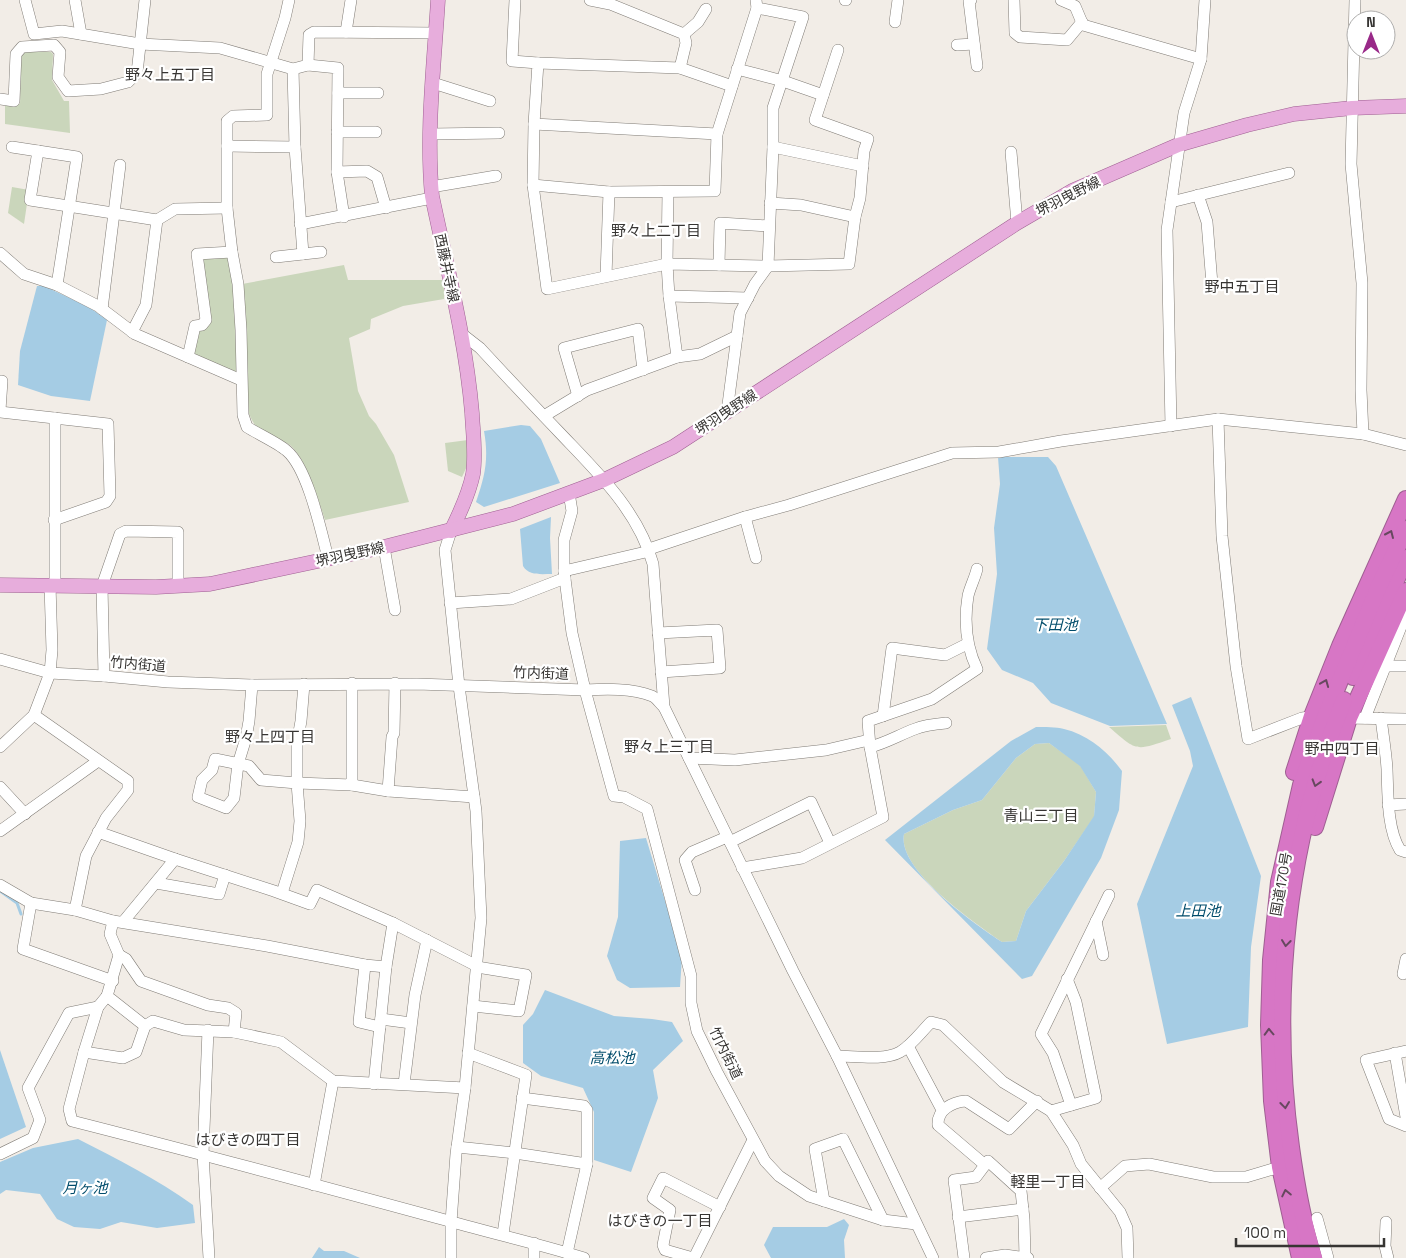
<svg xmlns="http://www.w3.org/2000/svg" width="1406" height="1258" font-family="'Space Grotesk','Noto Sans JP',sans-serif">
<rect width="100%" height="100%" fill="#f2ede7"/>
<g fill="#cad6bb">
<path d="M26 51 51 52 53 54 52 80 64 101H69L70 133 5 124V102L20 104 21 55Z"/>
<path d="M12 187 29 190 24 224 8 213Z"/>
<path d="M229 255 235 287 238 375 192 355 198 328H204L200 256Z"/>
<path d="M344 265 348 280H444V299L403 306 371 319 370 329 349 338 358 391 369 416 376 424 394 455 409 502 325 520C318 499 307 461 291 446 289 444 284 442 281 441 263 432 255 431 248 411L242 284Z"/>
<path d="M468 440V464L462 477 448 471 445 443Z"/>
<path d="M1166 725 1171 739C1135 751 1138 752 1109 727Z"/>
<path d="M1049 743 1080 765 1096 792 1094 817 1064 861 1026 911 1016 941 1002 942C975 923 897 870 904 834L953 810 982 800 1016 758 1035 744Z"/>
</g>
<g fill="#a5cce4" fill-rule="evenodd">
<path d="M37 286H44L89 307 107 320 90 401 51 396 18 385 20 351Z"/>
<path d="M521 425 530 426 541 439 560 483 484 507 476 502C485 476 489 459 484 431Z"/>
<path d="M998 457H1048L1056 466 1167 724 1110 726 1051 703 1033 683 1002 670 987 649 997 574 994 528 1000 484Z"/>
<path d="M551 517 550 538 552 574C541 574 529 576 523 566L520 529Z"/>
<path d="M1191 697 1261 876 1251 947 1248 1027 1167 1044 1137 904 1193 766 1190 751 1172 705Z"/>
<path d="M1036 727C1045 727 1056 727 1064 729 1089 735 1108 752 1122 771L1119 810 1101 858 1032 976 1022 979 885 840 1011 741ZM1049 743 1080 766 1096 792 1094 816 1064 861 1026 911 1016 941 1002 942C975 924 897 870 904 834L953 810 982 800 1016 758 1035 744Z"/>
<path d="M646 838 682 957 680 987 630 988 617 980 607 956 618 917 620 841Z"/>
<path d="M545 990 614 1016 652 1019 672 1022 683 1041 653 1070 658 1098 631 1172 594 1160V1112L583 1088 541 1076 523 1063V1025L533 1014Z"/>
<path d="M0 1050 26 1127 0 1139Z"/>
<path d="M78 1139C117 1159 157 1179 193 1205L195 1223 157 1228 121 1222 100 1229 74 1227 57 1219 40 1194 6 1190 0 1194V1162L33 1148Z"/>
<path d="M844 1219 849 1225 844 1240 845 1258H771L764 1245 773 1227H827Z"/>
<path d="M319 1247 324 1251H344L360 1258H312Z"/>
</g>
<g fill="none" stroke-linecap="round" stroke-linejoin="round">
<path stroke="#a5cce4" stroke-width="3" d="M0 891 17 903 21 914"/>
<defs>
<g id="minor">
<path d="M25 0 34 34 62 31 140 44 220 48 293 69 308 65 338 68 337 172 344 217"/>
<path d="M75 0 81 34"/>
<path d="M289 0 285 18 267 74V115L233 116 227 121V208L232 252 238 284 241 330 243 415 247 427C258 434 278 443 287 451 308 469 321 531 328 558"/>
<path d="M515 0 512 61 538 63 534 124 533 185 547 289 667 264 768 266 849 264 855 217 860 198 864 151 868 139 815 120 838 50"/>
<path d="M590 0 610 4 684 34 686 43 680 68"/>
<path d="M845 0H846"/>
<path d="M971 0 969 1 977 66"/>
<path d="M1014 0 1015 33 1020 37 1067 40 1082 22"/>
<path d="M1061 0 1075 6 1083 25 1201 59"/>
<path d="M1355 0 1351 164 1362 283 1361 390 1363 434"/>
<path d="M895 22 898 0"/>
<path d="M346 32 351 0"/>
<path d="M684 34 698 22 706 9"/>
<path d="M957 45 974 44"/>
<path d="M538 63 680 68 732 86"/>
<path d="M308 65 309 35 314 32 436 33"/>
<path d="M293 69 295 147 303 254"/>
<path d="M737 69 783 81 823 95"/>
<path d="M433 83 490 101"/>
<path d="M338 93H378"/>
<path d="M0 99 14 101 16 54 22 47 54 45 60 52 58 77 68 91 101 89 128 82 137 73 145 0"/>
<path d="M534 124 717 134"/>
<path d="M337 132H376"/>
<path d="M431 134 499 133"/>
<path d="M227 146 295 147"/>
<path d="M12 147 77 157 57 285"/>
<path d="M773 147 863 166"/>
<path d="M38 151 30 200 157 220"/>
<path d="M1011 152 1017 223"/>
<path d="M337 172 367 171 377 177 386 208"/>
<path d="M533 185 609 192 715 191 717 134 757 8 756 0"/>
<path d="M431 187 496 176"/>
<path d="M668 192 667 264 669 296 677 357 700 354 737 336"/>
<path d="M1198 195 1207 222 1212 284"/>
<path d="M1171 202 1289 173"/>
<path d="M770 203 801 205 855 217"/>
<path d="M300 224 432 198"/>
<path d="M0 253 24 274 57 285 98 306 135 334 241 380"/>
<path d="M276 257 321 252"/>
<path d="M719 265 720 223 769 226"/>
<path d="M606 276 609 192"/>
<path d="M669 296 748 298"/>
<path d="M102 309 120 165"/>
<path d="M132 332 146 305 157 220 175 209 227 208"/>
<path d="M462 334 480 348C506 376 532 404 559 432 596 471 638 510 653 564L664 707 793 971 837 1056 933 1258"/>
<path d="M188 357 195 326 202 325 206 320 197 254 232 252"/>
<path d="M0 381H2L0 410"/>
<path d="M578 396 564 348 638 329 643 370"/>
<path d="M0 412 108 424 110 496 106 502 54 520"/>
<path d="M727 412 740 313 755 284 768 266 773 147V108L803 17 757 8"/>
<path d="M544 416 587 390 677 357"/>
<path d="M55 418V585"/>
<path d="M1218 419 1222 536 1236 666 1248 739 1302 718 1317 716"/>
<path d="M1171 426 1167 230 1184 113 1201 59 1205 0"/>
<path d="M569 493 572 511 564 540V571L572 633 585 690 614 796 624 797 647 809 691 976V1003L697 1031 717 1072 765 1161 779 1176 809 1196 883 1220 916 1224"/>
<path d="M745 517 756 558"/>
<path d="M451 531 445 550 459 686 476 811 481 918 465 1088 456 1154 451 1222V1258"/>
<path d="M384 547 395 610"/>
<path d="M649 549 745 517 789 505 952 453 999 452 1061 441 1218 419 1363 434 1406 445"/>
<path d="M564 571 650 551"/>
<path d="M450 603 511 599 565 578"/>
<path d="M658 633 717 630 720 668 661 672"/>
<path d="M0 659 50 673 104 676 168 682 252 685 417 684 585 690C606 689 632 688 652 696 657 698 660 704 664 707"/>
<path d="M1384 666H1406"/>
<path d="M104 676 102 586 120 534 126 531 178 532V586"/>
<path d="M304 684 301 721 297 743V783L352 785V683"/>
<path d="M252 685 249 721 246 738 238 764 234 798 226 808 198 797 202 780 212 770 215 759 249 766 261 780 297 783 300 821 298 842 282 893"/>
<path d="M883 716 892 648 945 655 967 644"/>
<path d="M1343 718 1406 719"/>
<path d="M1365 718 1406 614"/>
<path d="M1381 718C1383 735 1386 752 1387 769 1388 794 1387 829 1400 850L1406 852"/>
<path d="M0 747 34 715"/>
<path d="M870 747C886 743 899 735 915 729 925 725 935 724 946 723"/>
<path d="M689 758 735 760 826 750 869 740"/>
<path d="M352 785 388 791 474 797"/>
<path d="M0 787 25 814"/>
<path d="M388 791 392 737 394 733 395 683"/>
<path d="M1388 805 1406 804"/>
<path d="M0 831 98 761"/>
<path d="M98 832 175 859 123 922"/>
<path d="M730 842 811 802 830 843"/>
<path d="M175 859 274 891 310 904 317 890 393 923"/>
<path d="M742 868 802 858 883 817 870 747 868 721 932 699 977 669C966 646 964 621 968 596 970 587 975 578 977 569"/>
<path d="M156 883 219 894 225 875"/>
<path d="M0 885 31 903 75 910 86 856 106 818 128 790V781L34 715 50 673 52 650 50 585"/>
<path d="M695 890 685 860 692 852 727 837"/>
<path d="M31 903 23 949 113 981"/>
<path d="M75 910 113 921 267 946 365 965 386 967"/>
<path d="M113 921 110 934 119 955 107 996 145 1026"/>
<path d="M1096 921 1103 955"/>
<path d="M119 955 126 959 141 981 208 1005 228 1008 236 1013 234 1032"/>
<path d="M365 965 359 1022 380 1027"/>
<path d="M1403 974 1406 959"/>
<path d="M107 996 98 1007 84 1052 69 1109 72 1121C198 1153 324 1187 449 1221 494 1234 540 1244 584 1258"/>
<path d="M473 1006 519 1011 526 975 477 967"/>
<path d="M381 1019 411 1023"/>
<path d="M208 1030 203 1154 209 1258"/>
<path d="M908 1046 942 1110"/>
<path d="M1406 1051 1366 1060 1389 1119 1406 1126"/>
<path d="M84 1052 123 1058 136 1052 145 1026 153 1021 184 1030 234 1032 281 1042 333 1081 465 1088"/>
<path d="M468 1053 526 1075 503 1234"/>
<path d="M1395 1053 1406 1117"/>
<path d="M837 1056C855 1056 884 1061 900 1052 912 1045 921 1032 931 1022L943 1025 1003 1082 1051 1111 1073 1145 1081 1164 1120 1212 1127 1228 1128 1258"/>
<path d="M374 1084 386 967 393 923 477 966"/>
<path d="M404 1084 415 995 427 940"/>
<path d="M522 1098 584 1106 587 1110V1164L567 1253"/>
<path d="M1071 1105 1053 1053 1041 1034 1109 895"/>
<path d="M1051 1111 1096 1098 1076 1002 1067 979"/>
<path d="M457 1147 515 1153 587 1164"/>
<path d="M0 1154 33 1138 40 1120 28 1088 69 1013 98 1007"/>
<path d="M985 1165 938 1125C937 1110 952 1102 966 1101L1009 1129 1037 1101"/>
<path d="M314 1185 333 1081"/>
<path d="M1100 1188 1125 1166 1149 1164 1213 1177H1246L1280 1167"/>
<path d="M824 1201 815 1149 843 1139 883 1220"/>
<path d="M958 1217 1023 1209"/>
<path d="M1317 1218 1328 1258"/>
<path d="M1386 1222 1385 1246 1388 1258"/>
<path d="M534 1243V1258"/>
<path d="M693 1258 665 1250 663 1245 670 1210 653 1198 663 1178 720 1207"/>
<path d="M694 1258 753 1140"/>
<path d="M964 1258 954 1180 976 1177 988 1161 1021 1191 1024 1219 1025 1257"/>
<path d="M986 1258 1005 1255 1028 1258"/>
</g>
<g id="major">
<path d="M438 0C434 65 426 132 432 196 447 268 466 340 472 413 473 433 476 454 473 474 469 493 460 513 451 531"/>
<path d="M0 585 156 587 210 584 384 547 513 514 604 480 673 447 1017 223 1072 191 1178 145 1247 125 1294 114 1352 108 1406 106"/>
</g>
<g id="highway">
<path d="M1353 677 1406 558"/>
<path d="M1294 772 1312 716 1340 646 1406 499"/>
<path d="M1315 827 1349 718 1406 591"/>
<path d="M1300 1258 1280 1167 1272 1101 1269 1025 1271 960 1279 882 1301 785 1325 717 1379 586 1406 529"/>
<path d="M1314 1258C1303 1222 1296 1184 1291 1147 1270 997 1287 841 1344 700"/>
</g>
</defs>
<use href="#minor" stroke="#807c76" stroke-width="12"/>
<use href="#major" stroke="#9f5f92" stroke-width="15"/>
<use href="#highway" stroke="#9f5f92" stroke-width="18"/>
<use href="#minor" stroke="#fff" stroke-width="11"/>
<use href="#major" stroke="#e7addc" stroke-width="14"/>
<use href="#highway" stroke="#d776c5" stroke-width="16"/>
</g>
<defs><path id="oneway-chevron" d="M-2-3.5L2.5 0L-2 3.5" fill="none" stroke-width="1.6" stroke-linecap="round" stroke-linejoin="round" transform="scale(1.25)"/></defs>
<g stroke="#67485f">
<use href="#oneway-chevron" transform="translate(1390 534) rotate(-66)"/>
<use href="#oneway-chevron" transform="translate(1325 683) rotate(-68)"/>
<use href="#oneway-chevron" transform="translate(1316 783) rotate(107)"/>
<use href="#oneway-chevron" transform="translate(1286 943) rotate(97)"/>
<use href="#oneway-chevron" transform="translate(1269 1032) rotate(-92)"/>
<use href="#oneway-chevron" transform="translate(1285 1105) rotate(83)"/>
<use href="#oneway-chevron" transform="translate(1286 1193) rotate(-102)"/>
</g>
<g text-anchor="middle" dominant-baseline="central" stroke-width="4.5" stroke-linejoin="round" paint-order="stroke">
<g font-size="14" fill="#373533" stroke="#fff">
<text transform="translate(1068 196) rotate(-27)">堺羽曳野線</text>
<text transform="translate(447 268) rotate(78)">西藤井寺線</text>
<text transform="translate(726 412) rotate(-33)">堺羽曳野線</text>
<text transform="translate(350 554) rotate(-12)">堺羽曳野線</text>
<text transform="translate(138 664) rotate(5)">竹内街道</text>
<text transform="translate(541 673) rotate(2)">竹内街道</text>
<text transform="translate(1281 884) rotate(-80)">国道170号</text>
<text transform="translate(726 1053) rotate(64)">竹内街道</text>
</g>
<g font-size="15" fill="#373533" stroke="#fff">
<text x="170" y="74">野々上五丁目</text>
<text x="656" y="230">野々上二丁目</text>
<text x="1242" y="286">野中五丁目</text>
<text x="270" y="736">野々上四丁目</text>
<text x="669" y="746">野々上三丁目</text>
<text x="1342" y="748">野中四丁目</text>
<text x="1041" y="815">青山三丁目</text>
<text x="248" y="1139">はびきの四丁目</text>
<text x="1048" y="1181">軽里一丁目</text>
<text x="660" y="1220">はびきの一丁目</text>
</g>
<g font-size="15" font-style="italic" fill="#004c6b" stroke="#fff">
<text x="1055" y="624">下田池</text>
<text x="1198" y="910">上田池</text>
<text x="612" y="1057">高松池</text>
<text x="85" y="1187">月ヶ池</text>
</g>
</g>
<g transform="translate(1371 35)"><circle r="24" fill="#ffffff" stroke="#afaead"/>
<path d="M0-4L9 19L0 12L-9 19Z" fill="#992988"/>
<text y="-8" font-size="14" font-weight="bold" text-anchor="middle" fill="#373533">N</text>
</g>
<path d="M1236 1238v8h148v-8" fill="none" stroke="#373533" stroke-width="2.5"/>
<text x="1244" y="1238" font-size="15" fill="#373533" stroke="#ffffff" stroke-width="4" paint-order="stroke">100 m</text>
</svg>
